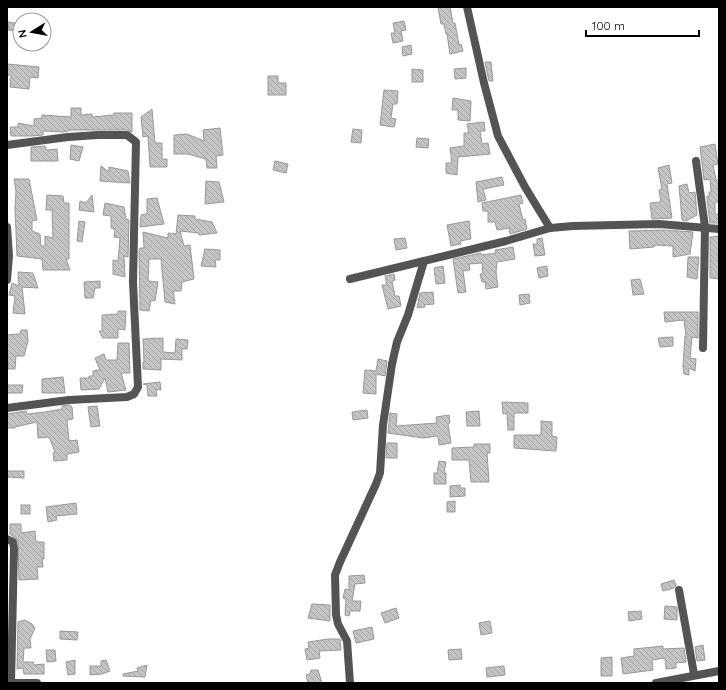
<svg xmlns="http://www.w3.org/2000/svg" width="726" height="690" font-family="Quicksand,sans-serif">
<defs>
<pattern id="building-back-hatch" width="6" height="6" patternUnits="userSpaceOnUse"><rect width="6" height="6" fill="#c4c4c4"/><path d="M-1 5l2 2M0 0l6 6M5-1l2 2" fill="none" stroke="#a7a7a7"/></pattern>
</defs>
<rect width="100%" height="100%" fill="#fff"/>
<g fill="url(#building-back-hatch)" stroke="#989898">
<path d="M438 7H450L453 23H455L459 45 461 44 463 51 450 54 447 34H446L444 24H441Z"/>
<path d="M404 21 406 30 401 31 403 41 393 43 391 33H395L393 23Z"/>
<path d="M8 22 20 24V31L8 30Z"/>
<path d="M411 45 412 54 403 56 402 47Z"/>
<path d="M485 62H491L493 81H489Z"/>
<path d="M7 64 39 67 38 78 30 77 29 89 10 87 11 75H7Z"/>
<path d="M466 68V78L455 79 454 69Z"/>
<path d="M412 69 423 70V82H412Z"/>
<path d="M268 76H278V83H286V95H268Z"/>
<path d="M384 90 398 91 397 104H393L391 118 396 119 394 127 380 125Z"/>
<path d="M453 98 471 101 470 121 458 120V110H452Z"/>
<path d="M71 108H81V115L92 114V117L114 115V113H132V132L127 130H71L64 132 43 131V135L31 136H11L10 127H18V123L34 126V119L42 118V115L71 117Z"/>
<path d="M152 109 155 143H162V159H167V167H150L148 136 143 137 141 117Z"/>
<path d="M484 122 485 131H480L482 144 488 143 490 154 458 157 457 175 446 173V163H452L450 148 464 146V133H469L467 124Z"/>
<path d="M220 128 223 155 216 156 217 168H207L206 159 188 154H174V135L187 134 204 141 203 130Z"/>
<path d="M353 129 362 130 361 143 351 142Z"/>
<path d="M417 138 429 139 428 148 416 147Z"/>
<path d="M715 144 718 164 713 165 716 180H719V202H715V214H719V223H710L707 198V196L709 197V192H711L710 179 704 180 700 147Z"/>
<path d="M71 145 83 147 79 161 70 159Z"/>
<path d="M45 146 46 150 57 149 58 161H31V147Z"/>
<path d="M275 161 288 164 286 173 273 170Z"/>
<path d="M669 165 672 183 667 184 672 218 652 219 650 203 661 202 659 190 662 189 658 168Z"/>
<path d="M101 166 109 172V167L128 171 130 183 100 181Z"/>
<path d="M502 177 504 185 483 189 486 200 478 202 476 182Z"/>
<path d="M14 179H29L37 220 32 221V231L40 234 41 246H45V236L53 238 52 210H46L47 195 63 196 64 203H69V259H66L70 270H43L42 259 17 256 15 208 16 191Z"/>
<path d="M206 181 219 182 224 202 205 204Z"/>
<path d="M687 184 689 193 695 192 697 215 686 221 682 220 679 186Z"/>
<path d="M92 195 94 212 79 210 80 201 86 203Z"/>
<path d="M521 195 523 203 519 204 523 220 525 219 527 229 510 234 509 228 497 230 495 222H488V211H483L482 203Z"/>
<path d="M157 198 164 224 140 227 141 215 147 214V199Z"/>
<path d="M105 203 124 207 126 219 129 220 128 257 124 256 125 277 113 274V260L118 261 120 238 114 237 115 229 111 228V216L103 215Z"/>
<path d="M178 215 195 216V219L212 222 217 233 199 235V233L180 231 184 246 190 245 194 279 182 282 181 291H173L175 304 165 302 161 259H149L148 281 158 282 155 301 151 300 149 311 140 310 139 251 140 248H144L143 232 168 238V233L176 234Z"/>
<path d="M79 221 85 222 82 242 77 241Z"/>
<path d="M469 221 471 239 460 241 461 244 451 246 447 225Z"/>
<path d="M664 230 693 232 690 254 673 257V246L655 245 654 247 630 249 629 231Z"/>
<path d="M719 236V279L710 278V237Z"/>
<path d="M405 238 407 248 396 250 394 239Z"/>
<path d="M542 238 545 255 535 256 533 244H537V239Z"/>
<path d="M513 247 515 259 497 262 496 272 498 287 486 289 485 282H482L480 274H483L482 263 469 264 470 270 463 271 466 292 458 293 453 259 481 253 482 255 496 253 495 250Z"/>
<path d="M205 249 220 250V260H215L216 267 201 266Z"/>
<path d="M688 257H699L697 279 687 277Z"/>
<path d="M443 266 445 283 436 284 434 268Z"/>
<path d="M547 266 548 276 539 278 537 268Z"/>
<path d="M18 272 33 273 38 288 22 287 25 314 13 313 15 296 9 295 12 283 19 286Z"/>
<path d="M394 274 395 280 392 281 395 296H399L401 306 388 309 382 285H387L385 276Z"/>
<path d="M640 279 644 294 633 295 631 280Z"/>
<path d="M100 281V288H95L93 298H85L84 282Z"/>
<path d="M433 292 434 304 424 305 425 307 417 308 420 293Z"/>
<path d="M529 294 530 303 520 305 519 295Z"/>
<path d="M118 311H126L125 330 118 329V338H103L99 331H102V315L118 314Z"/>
<path d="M664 312H698V338L692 337 690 358 696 359 695 371 689 368V375L684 374 683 366 685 336 686 337 684 320 665 322Z"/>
<path d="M21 330H27L28 341 24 356H16L15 369H8L7 335 20 334Z"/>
<path d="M673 337V346L660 347 658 338Z"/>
<path d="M163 338V352L175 353 176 339 188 340 187 349H182V360L161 359V370L143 369V362H144L143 339Z"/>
<path d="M118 343H129L130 373H121L126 390 108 392 105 378 99 389 81 390 80 378H89V376H93V371L100 370 95 358 104 354 106 360H117Z"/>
<path d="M378 359 387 361 385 376 376 374V394L363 393 365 370 376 371Z"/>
<path d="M63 377 65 393H42V379Z"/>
<path d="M160 382 161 390 156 389 157 396H148L147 385 143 384Z"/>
<path d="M7 385H23L22 393H7Z"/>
<path d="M502 402 528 403V413H514V430H508L507 413 503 414Z"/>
<path d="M69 405 72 407 73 419 67 420 69 441 77 440 79 452 67 454V460L54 461 53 453 55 452 49 437 38 438 37 422 15 427V428H7V414L26 411 27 414 45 412 62 409V406Z"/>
<path d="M97 406 100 426 91 427 88 407Z"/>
<path d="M367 410 368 418 353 420 352 412Z"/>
<path d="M479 411 480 426H467L466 412Z"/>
<path d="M390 413 397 414 396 426 437 423 436 417 449 415 450 423 448 424 451 443 439 445 438 436 423 438 388 433Z"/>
<path d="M541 421 552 422V436L557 437 556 451 514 448V435H541Z"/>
<path d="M387 443H397V458H386Z"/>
<path d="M474 444H490V453H487L489 482H471L469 460H452V448L474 447Z"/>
<path d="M439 461 446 462 444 473H446V484H434V473H437Z"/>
<path d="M7 471H24V478L7 477Z"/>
<path d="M460 485V488H465V496L450 497V486Z"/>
<path d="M455 501V512H447V502Z"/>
<path d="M76 503 77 514 56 516 57 520 48 522 46 507Z"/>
<rect x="21" y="505" width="9" height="9"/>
<path d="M10 524H21V533L35 531 36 542H44V559H42L43 567H37L38 579 19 580 18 541 10 534Z"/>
<path d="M364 575 365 583 355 584 352 601H361L360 611H350L349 616 345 615 346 599 343 598 345 589 349 590V576Z"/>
<path d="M674 580 676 585 674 588 663 591 661 584Z"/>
<path d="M312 604 330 605V621L308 618Z"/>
<path d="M665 606 677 607V620L664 619Z"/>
<path d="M396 608 399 618 385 623 381 613Z"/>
<path d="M641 611 642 619 629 621 628 612Z"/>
<path d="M25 620 32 624 35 628 30 639 31 648H24L23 662H33L34 665 44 664V674H24L23 668 17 669 18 622Z"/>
<path d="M490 621 492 633 481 635 479 623Z"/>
<path d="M372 627 374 639 356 643 353 631Z"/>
<path d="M60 631 78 632 77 640 60 639Z"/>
<path d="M328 639H340L341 650 319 651 320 658 307 660 305 649 309 648 308 642Z"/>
<path d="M703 645 705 660 697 661 695 647Z"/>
<path d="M663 646V649L684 648 686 662 676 663V668L666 669 665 658 652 660 653 670 623 674 621 658 634 656V649Z"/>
<path d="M461 649 462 659 449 660 448 650Z"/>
<path d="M46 650H55L56 661 47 662Z"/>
<path d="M612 657V676H601V658Z"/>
<path d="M75 660V674L68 675 66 662Z"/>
<path d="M106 660 110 671 102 674 90 675V666H101V661Z"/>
<path d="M147 665 145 677 123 676V674L138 671 137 668Z"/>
<path d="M504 666 505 675 487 677 486 668Z"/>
<path d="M311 670H318L322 683H308L306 675 310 674Z"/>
</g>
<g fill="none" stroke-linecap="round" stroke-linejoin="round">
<g stroke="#545454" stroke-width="8">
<path d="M467 7 484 83 498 136 525 187 550 228 573 226 659 224 719 229"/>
<path d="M7 145 68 137 98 135H127L136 142 133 282 138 387 134 394 127 397 69 400 7 408"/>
<path d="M696 161 705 227 703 348"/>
<path d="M7 227 9 256 7 280"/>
<path d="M350 279 506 241 550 228"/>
<path d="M7 539 13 542 14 549 11 683"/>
<path d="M679 590 694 674"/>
<path d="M7 683H37"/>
<path d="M350 683 347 641 338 624 336 615 335 575 340 562 376 484 380 473 383 425 392 364 397 342 408 315 424 261"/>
<path d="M656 683 719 671"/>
</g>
</g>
<rect width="726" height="690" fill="none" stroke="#000000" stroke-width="16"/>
<g transform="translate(32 32) rotate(259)"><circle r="19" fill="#ffffff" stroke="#999999"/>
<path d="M0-3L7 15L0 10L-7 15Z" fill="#000000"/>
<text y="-6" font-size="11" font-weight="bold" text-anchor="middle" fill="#000000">N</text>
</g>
<path d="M586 30v6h113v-6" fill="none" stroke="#000000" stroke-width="2"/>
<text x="592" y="30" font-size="12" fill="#000000" stroke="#ffffff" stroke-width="3" paint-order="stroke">100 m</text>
</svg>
